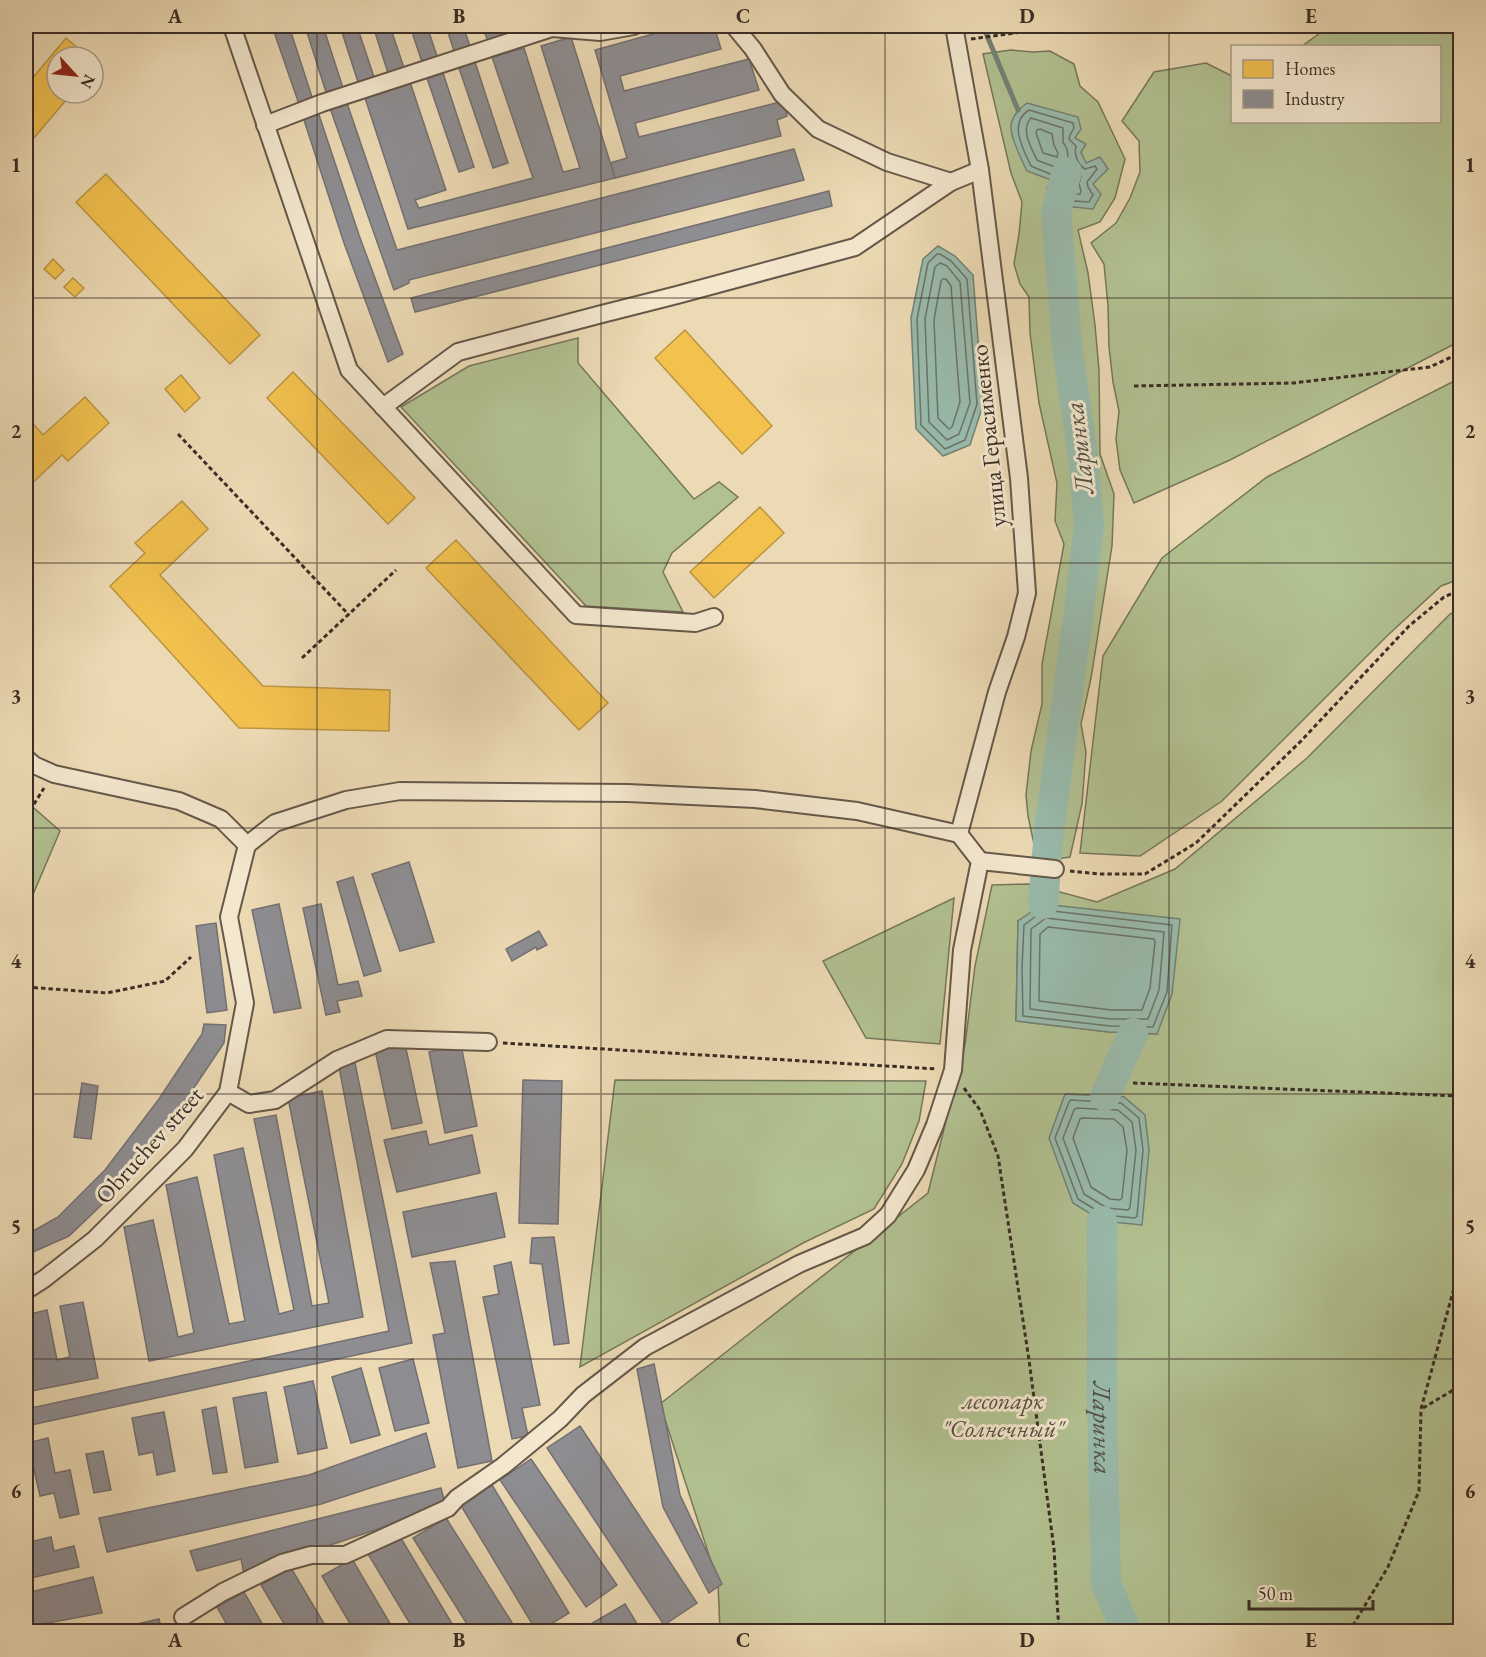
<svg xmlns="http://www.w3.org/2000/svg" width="1486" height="1657" font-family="'EB Garamond',serif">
<rect width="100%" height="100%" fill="#ecdab4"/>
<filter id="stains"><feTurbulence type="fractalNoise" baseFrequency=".00333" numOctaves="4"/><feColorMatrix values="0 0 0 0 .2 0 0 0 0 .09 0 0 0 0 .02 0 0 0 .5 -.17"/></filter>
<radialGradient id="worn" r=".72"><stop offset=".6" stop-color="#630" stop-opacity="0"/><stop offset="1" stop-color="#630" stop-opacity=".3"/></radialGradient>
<g fill="#b2c191" stroke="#76775c" stroke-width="1.5" fill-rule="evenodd">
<path d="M1330 26H1460V341L1230 460 1134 503 1120 470 1116 439 1119 411 1113 382 1109 347 1108 306 1104 264 1091 243 1116 223 1130 198 1140 172 1139 141 1122 121 1154 72 1206 63 1232 76V122H1440V46H1302Z"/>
<path d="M1011 50 1033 52 1050 51 1074 64 1080 86 1098 102 1125 159 1115 198 1100 222 1078 230 1088 273 1095 325 1099 370 1100 454 1114 494 1112 546 1091 678 1081 724 1086 752 1082 804 1070 857 1057 859 1042 857 1035 849 1028 816 1026 795 1031 751 1042 704V664L1064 544 1055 521 1057 483 1039 403 1030 333 1029 297 1020 284 1014 264 1019 234 1022 202 1011 173 983 54Z"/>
<path d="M578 338V363L694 499 719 482 738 497 672 553 663 572 683 612 586 606 401 407 469 366Z"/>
<path d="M1460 378V579L1441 586 1387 636 1222 801 1140 856 1080 853 1103 656 1162 558 1267 477Z"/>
<path d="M1460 609V1631H720L718 1583 660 1404 928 1193 965 1045 975 966 992 885 1030 884 1097 902 1175 869 1307 758 1450 614ZM1018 921 1157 1034 1109 1032 1016 1021ZM1066 1094 1124 1097 1141 1225Z"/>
<path d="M26 801 60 831 26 911Z"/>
<path d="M954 898 940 1044 866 1038 823 961Z"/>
<path d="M615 1080 926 1081 919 1121 902 1164 874 1209 803 1243 580 1367Z"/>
</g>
<g fill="#99bbad" stroke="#738277" stroke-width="1.5">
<path d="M1027 103 1078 117 1081 129 1075 138 1086 144 1081 152 1086 163 1100 157 1108 169 1093 184 1101 194 1093 209 1074 207 1056 211 1047 189 1051 180 1027 171C1022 161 1010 137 1011 126 1012 116 1020 108 1027 103Z"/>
<path d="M938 246 955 256 973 275 983 405 970 445 943 456 916 429 911 318 923 259Z"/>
<path d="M1043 904 1180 919 1172 994 1157 1034 1109 1032 1016 1021 1018 921Z"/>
<path d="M1065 1094 1124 1097 1145 1115 1149 1150 1142 1225 1102 1221 1073 1203 1049 1138Z"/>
</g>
<g fill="#f2c14e" stroke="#bb9542" stroke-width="1.5">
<path d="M66 38 88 57H57V93H72L28 145 26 142V86Z"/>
<path d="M106 174 260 335 230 364 76 202Z"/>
<path d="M53 259 64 270 55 279 44 269Z"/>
<path d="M73 278 84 288 75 297 64 287Z"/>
<path d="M685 330 772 426 742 454 655 358Z"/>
<path d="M293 372 415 498 388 524 267 398Z"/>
<path d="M181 375 200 398 185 412 165 389Z"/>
<path d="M85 397 109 423 68 461 62 455 26 489V416L43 435Z"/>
<path d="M182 501 208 529 160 575 263 686 390 690 389 731 239 728 110 586 145 553 135 543Z"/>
<path d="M760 507 784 533 714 598 690 572Z"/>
<path d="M456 540 608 703 579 730 426 568Z"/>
</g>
<g fill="#8d8d92" stroke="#747072" stroke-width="1.5">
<path d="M272 26H289L313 100 299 104Z"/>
<path d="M305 26H323L343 88 326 92Z"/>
<path d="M340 26H357L374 77 358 82Z"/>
<path d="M373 26H390L404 68 388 73Z"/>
<path d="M410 26H427L437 56 422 62Z"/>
<path d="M446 26H463L470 46 454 51Z"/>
<path d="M482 26H517L518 30 488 41Z"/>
<path d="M682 26H714L721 49 620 76 624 91 749 59 759 90 635 123 639 137 784 101 787 116 777 120 781 136 615 178 610 163 627 158 595 50Z"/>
<path d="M571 37 615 178 408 229 365 98 410 82 446 190 415 200 419 208 533 178 492 57 524 48 563 172 580 168 541 46Z"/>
<path d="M475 62 508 163 493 168 459 68Z"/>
<path d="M443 73 474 167 459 172 427 78Z"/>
<path d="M347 103 397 250 794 149 804 180 409 280V283L394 290 330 108Z"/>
<path d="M318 112 359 235 403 354 388 362 344 243 303 117Z"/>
<path d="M829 191 832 206 415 312 411 298Z"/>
<path d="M409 862 434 942 400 951 372 874Z"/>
<path d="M353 877 381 971 364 976 337 882Z"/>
<path d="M279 904 301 1008 274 1013 252 910Z"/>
<path d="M321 904 338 985 358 981 362 996 337 1001 340 1012 326 1015 303 908Z"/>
<path d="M216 923 227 1010 207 1013 196 926Z"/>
<path d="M539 931 547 945 537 950 536 947 512 961 506 949Z"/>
<path d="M204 1024 226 1025 224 1043 177 1113 113 1194 69 1236 26 1255V1235L58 1217 105 1170 159 1099 202 1034Z"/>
<path d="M405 1044 422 1123 392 1129 375 1050Z"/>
<path d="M461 1045 477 1126 445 1133 429 1052Z"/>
<path d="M355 1063 412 1343 26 1426V1409L389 1331 339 1067Z"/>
<path d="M523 1080 562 1081 558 1224 519 1223Z"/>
<path d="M82 1083 98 1086 91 1139 74 1137Z"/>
<path d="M322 1091 363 1317 149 1361 124 1227 153 1220 178 1337 194 1333 166 1185 197 1177 229 1324 245 1321 214 1155 243 1148 279 1314 294 1310 254 1119 276 1115 312 1306 329 1303 288 1098Z"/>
<path d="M426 1131 429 1145 472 1135 480 1173 397 1192 384 1140Z"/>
<path d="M496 1193 505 1237 412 1257 403 1212Z"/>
<path d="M554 1237 569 1343 554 1345 542 1264 530 1263 532 1238Z"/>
<path d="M455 1261 492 1461 458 1468 433 1335 445 1333 430 1263Z"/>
<path d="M511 1262 540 1405 522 1408 528 1436 512 1439 483 1297 499 1294 494 1266Z"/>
<path d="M83 1302 98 1378 26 1392V1315L47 1310 57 1360 70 1357 60 1306Z"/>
<path d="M413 1359 429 1423 395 1431 379 1368Z"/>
<path d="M654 1364 680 1495 722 1584 709 1593 663 1507 637 1369Z"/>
<path d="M361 1368 380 1435 351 1443 332 1377Z"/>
<path d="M313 1381 327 1448 298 1454 284 1387Z"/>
<path d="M266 1392 278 1462 245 1468 233 1398Z"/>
<path d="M216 1407 227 1472 213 1474 202 1410Z"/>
<path d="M164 1412 175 1471 157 1475 153 1452 139 1455 132 1418Z"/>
<path d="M580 1426 697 1603 664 1625 547 1448Z"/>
<path d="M426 1433 435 1467 321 1504 107 1552 99 1518 309 1475Z"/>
<path d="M48 1438 55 1473 70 1470 79 1514 60 1518 54 1493 40 1496 28 1443Z"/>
<path d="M103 1451 111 1490 94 1493 86 1454Z"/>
<path d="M531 1459 617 1585 586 1607 500 1480Z"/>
<path d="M492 1485 569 1613 538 1632H537L460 1504Z"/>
<path d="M441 1488 445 1503 405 1520 244 1574 241 1559 197 1571 190 1551Z"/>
<path d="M446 1518 518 1632H472L413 1538Z"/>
<path d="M399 1535 457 1632H415L368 1554Z"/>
<path d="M51 1537 54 1551 74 1546 79 1567 26 1579V1543Z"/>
<path d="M352 1559 395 1632H355L322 1576Z"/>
<path d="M291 1568 329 1632H289L261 1585Z"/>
<path d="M93 1577 102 1613 26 1627V1593Z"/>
<path d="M244 1592 267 1632H231L217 1607Z"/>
<path d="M625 1604 642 1632H577Z"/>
<path d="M159 1619 162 1632H103Z"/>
</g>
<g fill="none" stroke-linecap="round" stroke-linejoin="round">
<g stroke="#6a746a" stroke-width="1.5">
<path d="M1029 110 1073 123 1074 128 1070 135 1069 139 1076 146C1074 154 1077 164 1085 169L1095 166 1097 169 1087 182 1088 187 1093 195 1089 202 1074 201 1060 203 1054 190 1056 182 1055 176 1031 166C1023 149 1008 123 1029 110Z"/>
<path d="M1031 118 1063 128V142L1067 149 1068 157 1074 168 1081 176 1079 184 1081 191 1080 194 1064 195C1061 188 1064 187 1064 180 1063 166 1047 165 1037 160 1031 147 1020 129 1031 118Z"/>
<path d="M1040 129 1052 134 1054 145 1058 153 1057 157 1043 153 1036 133 1037 130Z"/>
<path d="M937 254H940L951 261 967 279 977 404 965 440 945 449 921 425 917 319 928 263Z"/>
<path d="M940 263 947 266 960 282 970 403 959 434 947 440 929 422 925 319 935 267Z"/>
<path d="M943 279H946L951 286 960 402 952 427 949 429 938 418 934 320 941 281Z"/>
<path d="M1044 910 1172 925 1167 992 1153 1027 1110 1026 1023 1016 1022 967 1024 925Z"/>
<path d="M1046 918 1164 932 1159 990 1148 1019H1110L1030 1009 1031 929Z"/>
<path d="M1048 927 1154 939 1155 942 1150 988 1142 1010H1111L1039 1001 1040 934Z"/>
<path d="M1071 1100 1121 1103 1139 1118 1143 1150 1137 1216 1135 1218 1104 1215 1078 1199 1055 1138 1069 1102Z"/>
<path d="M1076 1108 1118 1110 1132 1122 1136 1150 1130 1207 1128 1210 1107 1208 1084 1194 1063 1138 1074 1110Z"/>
<path d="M1082 1118 1114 1119 1123 1127 1127 1150 1122 1198 1120 1200 1110 1199 1091 1187 1073 1138 1080 1119Z"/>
</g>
<path stroke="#738277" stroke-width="5" d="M983 26 1018 110"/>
<g stroke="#99bbad" stroke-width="30">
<path d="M1043 904 1049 831 1079 610 1089 525 1083 457 1067 346 1056 211 1067 172"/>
<path d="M1105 1096 1133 1033"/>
<path id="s1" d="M1102 1221V1403L1106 1584 1127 1632"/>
</g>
<defs>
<g id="minor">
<path d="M232 26 349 370 576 615 695 623 714 617"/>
<path d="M734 26 753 49 782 94 818 129 887 162 951 182"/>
<path d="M954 26 980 170 1019 478 1027 593 1016 637 997 692 959 834"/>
<path d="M265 125 322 103 552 28 600 32 634 26"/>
<path d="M383 407 458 352 598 315 677 295 855 247 951 182 980 170"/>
<path d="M26 758 34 765 54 774 179 801 221 819 247 845"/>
<path d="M980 861 1055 869"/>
<path d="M228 1092 249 1104 275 1100 337 1060 387 1039 488 1042"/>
<path d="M26 1289 30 1288 44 1279 95 1239 185 1149 228 1092 245 1003 229 917 247 845"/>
<path d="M183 1617 223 1592 282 1563 311 1555H345L448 1508 457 1498 503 1466 560 1419 583 1395 645 1347 799 1264 865 1236 888 1215 916 1170 935 1125 953 1070 962 950 980 861 959 834 857 811 755 799 628 793 400 791 346 800 275 823 247 845"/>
</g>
</defs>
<use href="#minor" stroke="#66584a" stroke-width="20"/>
<g stroke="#3a2d26" stroke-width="3" stroke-dasharray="4.5 3" stroke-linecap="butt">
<path d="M971 39 1066 26"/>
<path d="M1134 386 1293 383 1430 367 1460 353"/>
<path d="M178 434 349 615"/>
<path d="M302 658 396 570"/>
<path d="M26 817 44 788"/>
<path d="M1070 871 1099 874H1145L1196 843 1301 741 1409 626 1444 597 1460 590"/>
<path d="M26 987 107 993 165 981 191 957"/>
<path d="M503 1043 937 1069"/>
<path d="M1133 1083 1460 1096"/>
<path d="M964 1088 980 1110 998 1156 1029 1360 1054 1549 1059 1632"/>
<path d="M1423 1408 1460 1386"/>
<path d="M1349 1632 1388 1567 1419 1491 1421 1409 1457 1277 1460 1273"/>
</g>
<use href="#minor" stroke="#f3e7ce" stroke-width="16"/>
</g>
<path fill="none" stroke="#3a2d26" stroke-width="1.5" stroke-opacity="0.55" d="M317 26V1632M601 26V1632M885 26V1632M1169 26V1632M26 298H1460M26 563H1460M26 828H1460M26 1094H1460M26 1359H1460"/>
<g text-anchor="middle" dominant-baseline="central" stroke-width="6" stroke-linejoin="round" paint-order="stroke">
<g font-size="24" fill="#3a2d26" stroke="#f3e7ce">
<text transform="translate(988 436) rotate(-96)">улица Герасименко</text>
<text transform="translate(149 1145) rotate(-48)">Obruchev street</text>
</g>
<g font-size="24" font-style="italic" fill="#524b3b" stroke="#f3e7ce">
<text x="1003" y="1400">лесопарк<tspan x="1003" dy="28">"Солнечный"</tspan></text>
</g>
<g font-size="26" font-style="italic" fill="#525048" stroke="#f3e7ce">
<text transform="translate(1079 448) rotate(-97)">Ларинка</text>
<text stroke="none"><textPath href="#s1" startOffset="207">Ларинка</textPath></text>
</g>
</g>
<rect width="1486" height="1657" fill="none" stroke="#ecdab4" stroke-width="66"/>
<rect x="1231" y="45" width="210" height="78" fill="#f3e7ce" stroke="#a99d8b" stroke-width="1.5"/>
<rect x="1243" y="60" width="30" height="18" fill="#f2c14e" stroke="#a99d8b" stroke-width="1.5"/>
<text x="1285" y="75" font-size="18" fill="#3a2d26">Homes</text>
<rect x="1243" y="90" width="30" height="18" fill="#8d8d92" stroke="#a99d8b" stroke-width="1.5"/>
<text x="1285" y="105" font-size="18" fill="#3a2d26">Industry</text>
<g transform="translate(75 75) rotate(117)"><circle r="28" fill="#f3e7ce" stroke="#a99d8b" stroke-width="1.5"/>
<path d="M0-4.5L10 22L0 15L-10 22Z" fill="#8f2418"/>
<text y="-9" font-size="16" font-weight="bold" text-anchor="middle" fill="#3a2d26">N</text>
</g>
<path d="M1249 1600v9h124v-9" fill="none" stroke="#3a2d26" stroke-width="3"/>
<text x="1258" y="1600" font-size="18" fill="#3a2d26" stroke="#f3e7ce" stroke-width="4.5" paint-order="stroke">50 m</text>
<rect x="33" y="33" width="1420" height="1591" fill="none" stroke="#3a2d26" stroke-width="2"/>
<g font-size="20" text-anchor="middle" font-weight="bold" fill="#3a2d26">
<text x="175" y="23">A</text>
<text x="459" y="23">B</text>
<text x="743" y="23">C</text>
<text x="1027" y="23">D</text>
<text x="1311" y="23">E</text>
<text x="16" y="172">1</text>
<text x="1470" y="172">1</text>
<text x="16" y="438">2</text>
<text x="1470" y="438">2</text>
<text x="16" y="703">3</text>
<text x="1470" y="703">3</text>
<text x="16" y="968">4</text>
<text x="1470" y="968">4</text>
<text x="16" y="1233">5</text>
<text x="1470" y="1233">5</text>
<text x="16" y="1498">6</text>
<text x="1470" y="1498">6</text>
<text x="175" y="1647">A</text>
<text x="459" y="1647">B</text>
<text x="743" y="1647">C</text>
<text x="1027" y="1647">D</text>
<text x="1311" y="1647">E</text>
</g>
<rect width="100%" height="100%" filter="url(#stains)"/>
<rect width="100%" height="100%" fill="url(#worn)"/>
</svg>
